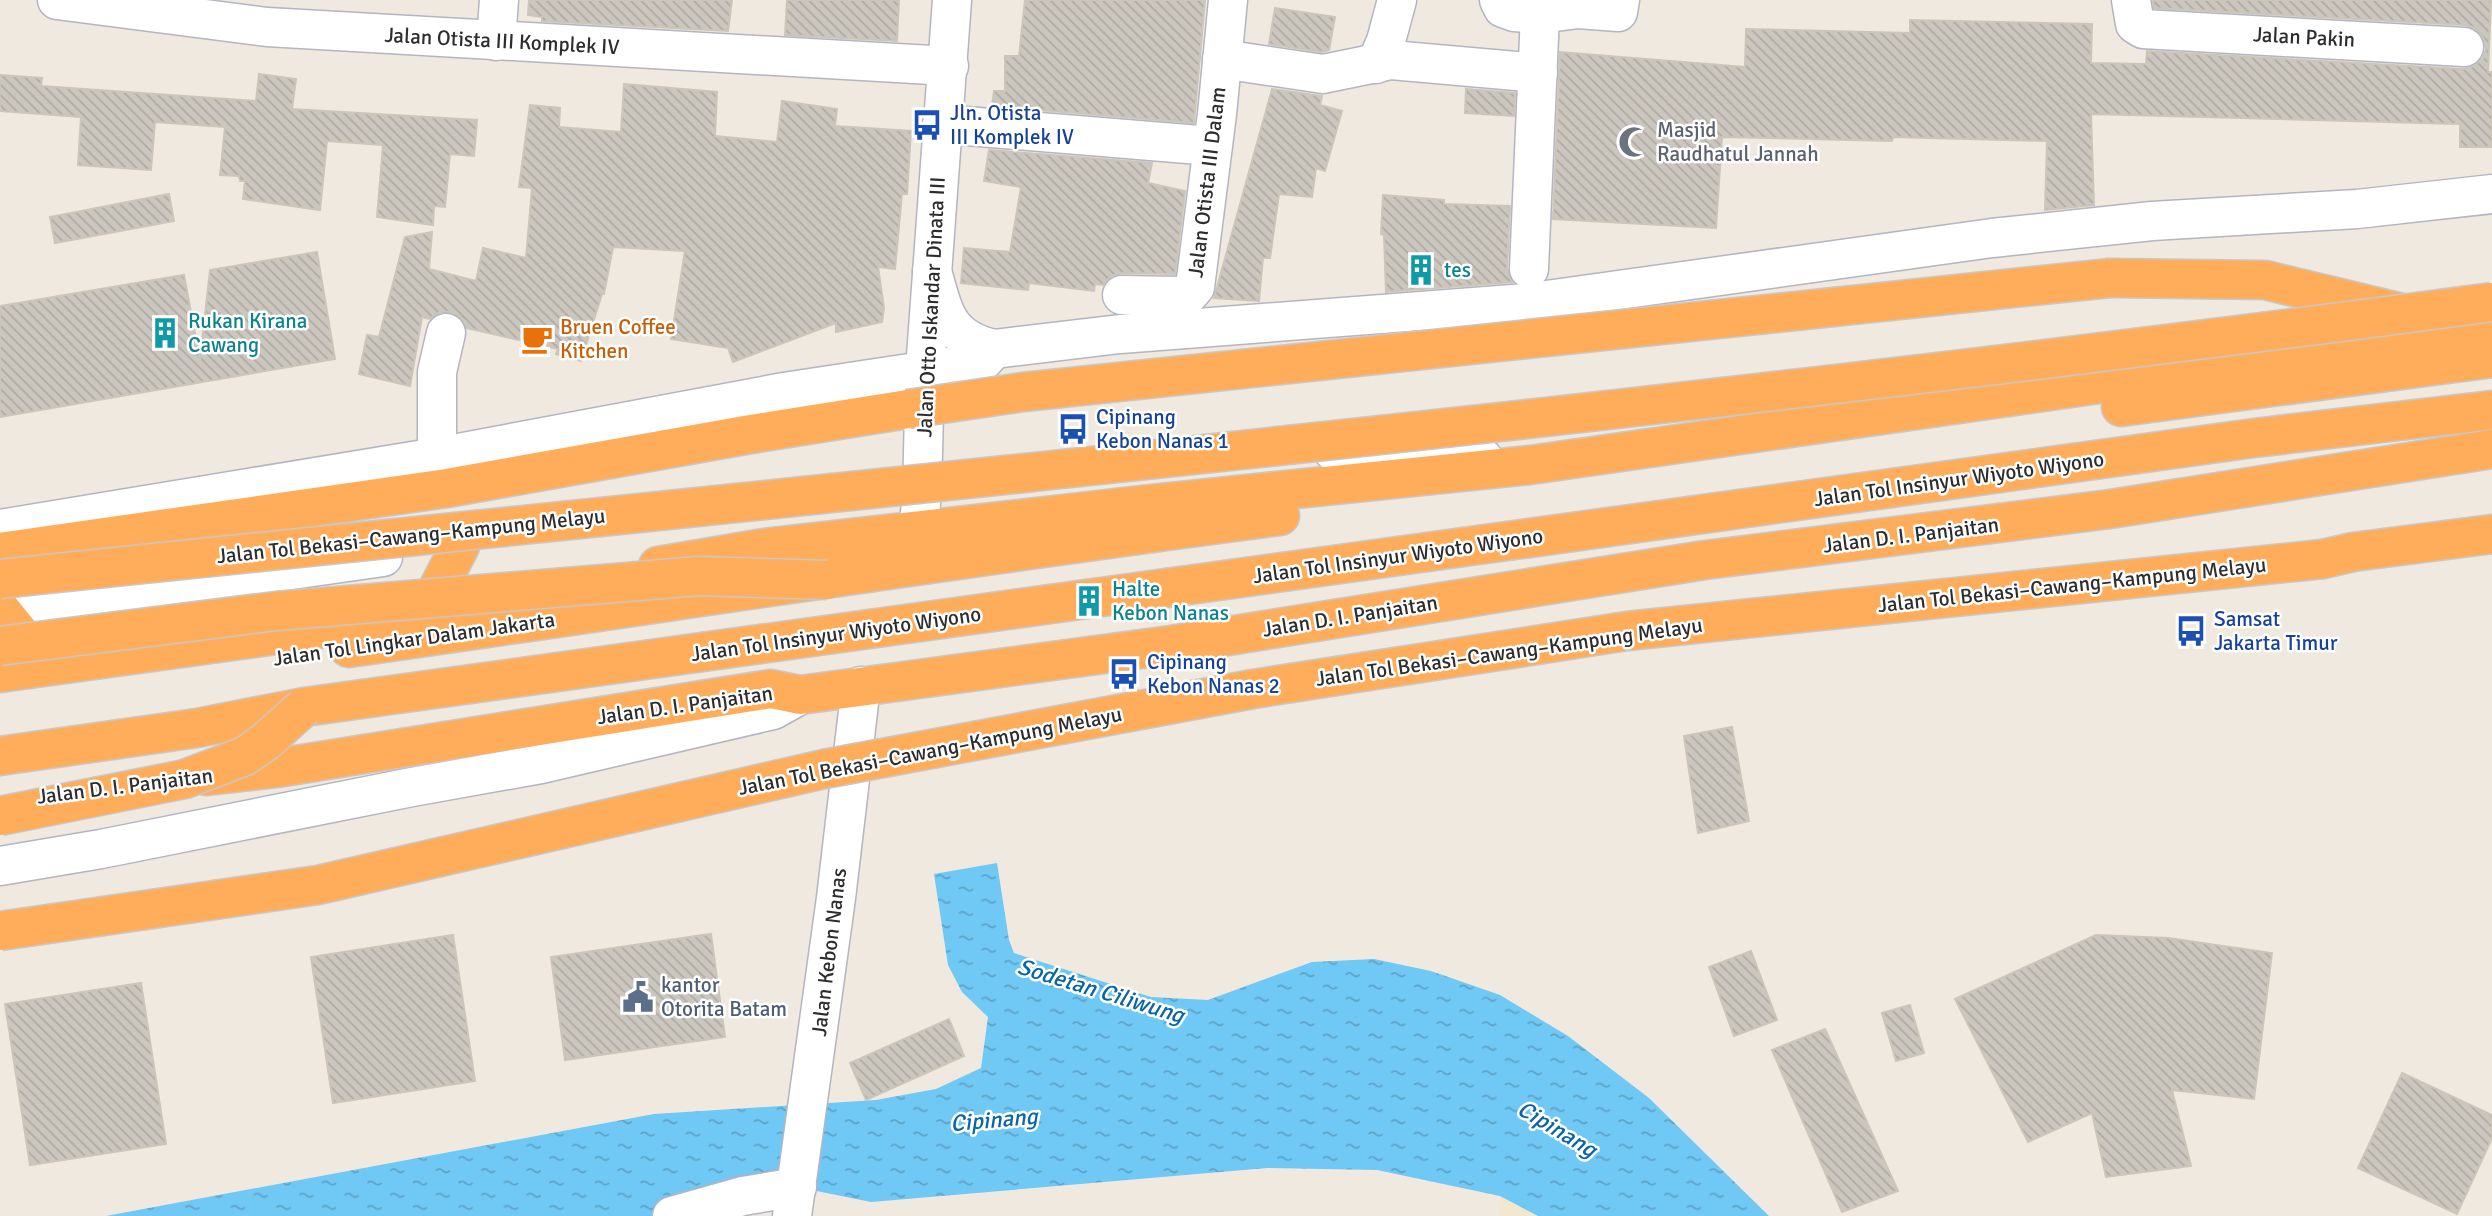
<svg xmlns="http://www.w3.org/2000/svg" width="2492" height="1216" font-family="Signika,sans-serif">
<defs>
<pattern id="water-ripples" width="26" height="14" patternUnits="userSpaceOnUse" patternTransform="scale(1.75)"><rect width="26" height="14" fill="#70c8f4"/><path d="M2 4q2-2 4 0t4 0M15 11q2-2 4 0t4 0" fill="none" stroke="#5ca3c6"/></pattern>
<pattern id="building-back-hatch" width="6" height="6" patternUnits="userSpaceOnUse" patternTransform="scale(1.75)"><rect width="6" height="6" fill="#cbc7be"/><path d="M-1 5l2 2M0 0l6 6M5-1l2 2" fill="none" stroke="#afaba4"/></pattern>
</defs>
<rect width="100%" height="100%" fill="#efe9df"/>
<path fill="#f1e8cf" d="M1500 1196 1538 1216H1499Z"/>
<path fill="url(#water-ripples)" d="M997 863 1009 940 1014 953 1151 997 1208 1000 1312 962 1374 959 1431 971 1500 995 1568 1036 1649 1098 1769 1216H1538L1500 1196 1377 1170 1267 1168 871 1202 797 1187 672 1216H106L654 1114 876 1100 936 1089 981 1068 988 1017 962 992 948 965 934 874Z"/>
<g fill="url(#building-back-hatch)" stroke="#cbc6b9" stroke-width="2">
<path d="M529 0H732L728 31 542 21V17L528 15Z"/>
<path d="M787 0H899L897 41 785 35Z"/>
<path d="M1025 0H1205L1194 123 992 106 994 91H1005V56H1019Z"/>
<path d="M2153 0H2491L2488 72H2492V147H2460V124L2091 114 2094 205 2045 210 2047 141 1893 137 1892 141 1722 137 1716 228 1553 219 1560 52 1745 67 1746 29 1910 33V20L2092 24 2091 63 2146 64 2147 51 2463 69 2474 66 2483 58 2486 49 2483 37 2475 28 2465 25 2154 8Z"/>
<path d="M1275 8 1335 17 1329 50 1322 52 1269 44Z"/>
<path d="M259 74 296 79 292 109 477 120 474 156 450 154 445 207 434 206 433 225 377 217 383 145 327 141 320 210 243 199 245 181H240L239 176 220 175 225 127 155 122 151 170 78 165 81 117 0 111V75L42 78 41 86 256 101Z"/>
<path d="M624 84 717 92 715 136 777 142 782 101 837 109 835 126 911 131 907 194H902L895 269 878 267 884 308 882 322 836 332V323L733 362 728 348 671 339 685 251 613 247 604 294H602L581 361 556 354 558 349 467 328 460 317 452 312H440L429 319 422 317 410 386 359 374 367 335 379 337 405 237 432 232 429 269 476 281 483 248 526 258 532 188 519 187 530 105 560 108 559 127 621 132Z"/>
<path d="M1272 89 1322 96 1320 105 1342 111 1325 171 1316 168 1312 197 1279 194 1270 258H1263L1259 301 1214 298Z"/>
<path d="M1466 89 1515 93 1514 116 1465 113Z"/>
<path d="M989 150 1152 163 1148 183 1185 191 1175 274 1122 273 1111 276 1103 285 1095 284 1094 291 1029 283 1028 290 961 283 964 248 1010 252 1021 187 984 181Z"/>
<path d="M169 194 174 221 55 243 50 217Z"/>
<path d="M1383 195 1444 200V204L1510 206 1507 268 1512 282 1386 292 1384 235 1381 234Z"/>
<path d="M317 252 335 359 0 417V306L184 275 200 360 210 270Z"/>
<path d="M1732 727 1749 821 1698 833 1684 736Z"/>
<path d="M711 934 725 1037 565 1060 551 957Z"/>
<path d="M453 935 475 1081 333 1103 311 957Z"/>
<path d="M2096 935 2168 938 2272 953 2254 1099 2172 1090 2191 1166 2106 1177 2092 1113 2028 1142 1955 999Z"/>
<path d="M1751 951 1777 1020 1734 1036 1709 967Z"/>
<path d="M141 983 166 1144 30 1165 5 1004Z"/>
<path d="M1910 1005 1924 1053 1896 1061 1882 1013Z"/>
<path d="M949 1019 964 1056 866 1100 850 1063Z"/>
<path d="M1825 1029 1898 1191 1842 1212 1772 1050Z"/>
<path d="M2402 1073 2492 1115V1138L2457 1214 2358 1168Z"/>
</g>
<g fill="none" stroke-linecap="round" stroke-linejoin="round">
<defs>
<g id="minor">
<path d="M57 0 267 27 949 66"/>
<path d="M1499 0 1503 8 1514 12 1540 14"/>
<path d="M2131 0 2135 24 2143 29 2464 47"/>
<path d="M496 41 499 0"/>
<path d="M1222 59 1323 74 1391 60 1538 73"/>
<path d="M1376 64 1386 41 1397 0"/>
<path d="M942 124 1212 146"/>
<path d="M1529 269 1540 14 1578 9 1618 12 1620 0"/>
<path d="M932 271C944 313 947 338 994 349L1120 334 1526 303 1992 238 2152 221 2357 209 2492 194"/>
<path d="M1122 295 1181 296 1188 295 1195 287 1217 114 1228 0"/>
<path d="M1333 451 1483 458"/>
<path d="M437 457V372L446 333"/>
<path d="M0 529 437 457 784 392 982 362 994 349"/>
<path d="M918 531 922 494 925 370 952 0"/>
<path d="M0 609 81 600 383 557"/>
<path d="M0 866 101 849 412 787 541 764 773 710 800 695"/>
<path d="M672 1216 743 1196 797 1187"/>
<path d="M792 1216 836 898 861 686"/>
</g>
<g id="highway">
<path d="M2110 278 2265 280 2402 313"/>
<path d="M2121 407 2492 358"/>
<path d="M0 552 447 488 751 434 908 409"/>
<path d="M2323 559 2353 552 2492 534"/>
<path d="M658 566 764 548 1150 504 1530 465 2492 328"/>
<path d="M428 608 460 546"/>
<path d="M0 609 45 664"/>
<path d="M349 648C659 604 969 556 1280 516"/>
<path d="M0 673 327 628 396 614"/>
<path d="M0 756 197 728 304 707 2254 438 2492 410"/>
<path d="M207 776 277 768 771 689 800 695 1171 645 1705 560 2110 509 2492 449"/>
</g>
</defs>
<use href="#minor" stroke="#b3b5c1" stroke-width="41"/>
<use href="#highway" stroke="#c8c8c8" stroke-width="41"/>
<use href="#minor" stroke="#fff" stroke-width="38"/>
<use href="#highway" stroke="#ffad5a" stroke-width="38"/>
<defs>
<g id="highway-bridge">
<path d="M908 409 1023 392 2110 278"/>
<path d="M0 579C831 492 1664 413 2492 302"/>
<path d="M0 646 276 611 699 576 827 580"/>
<path d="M0 816 185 779 245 756 265 742 304 707"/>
<path d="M0 931 318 885 824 769 1253 689 1627 631 2323 559"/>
</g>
</defs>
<use href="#highway-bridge" stroke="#c8c8c8" stroke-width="41" stroke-linecap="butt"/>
<use href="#highway-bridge" stroke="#ffad5a" stroke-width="38"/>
</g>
<defs>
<symbol id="bus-bare" viewBox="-9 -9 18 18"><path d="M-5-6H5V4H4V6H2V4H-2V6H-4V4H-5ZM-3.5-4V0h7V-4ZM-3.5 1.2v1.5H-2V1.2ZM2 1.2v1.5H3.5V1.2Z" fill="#1a4fb4" stroke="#fff" stroke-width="2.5" paint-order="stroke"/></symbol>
<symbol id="mosque-bare" viewBox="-9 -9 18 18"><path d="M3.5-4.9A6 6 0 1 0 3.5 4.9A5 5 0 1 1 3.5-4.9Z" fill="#6b7280" stroke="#fff" stroke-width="2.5" paint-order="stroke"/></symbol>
<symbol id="building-bare" viewBox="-9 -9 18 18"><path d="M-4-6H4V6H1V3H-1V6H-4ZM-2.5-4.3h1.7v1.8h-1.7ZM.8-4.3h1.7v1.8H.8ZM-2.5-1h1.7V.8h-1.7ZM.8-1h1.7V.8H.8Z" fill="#0f9aa8" stroke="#fff" stroke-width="2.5" paint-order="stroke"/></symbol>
<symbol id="cafe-bare" viewBox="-9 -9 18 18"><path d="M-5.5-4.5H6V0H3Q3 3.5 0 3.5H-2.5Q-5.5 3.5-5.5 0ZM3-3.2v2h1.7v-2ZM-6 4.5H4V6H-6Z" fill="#e8710a" stroke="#fff" stroke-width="2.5" paint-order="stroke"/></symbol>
<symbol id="civic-bare" viewBox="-9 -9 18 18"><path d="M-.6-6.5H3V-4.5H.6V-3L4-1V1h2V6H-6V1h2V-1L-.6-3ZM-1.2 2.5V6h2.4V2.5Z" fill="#5c6f8a" stroke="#fff" stroke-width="2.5" paint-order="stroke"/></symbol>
</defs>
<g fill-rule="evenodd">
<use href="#bus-bare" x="905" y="103" width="44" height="44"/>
<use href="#mosque-bare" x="1612" y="120" width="44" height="44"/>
<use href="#building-bare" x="1399" y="248" width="44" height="44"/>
<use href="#building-bare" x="143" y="311" width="44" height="44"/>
<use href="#cafe-bare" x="515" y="317" width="44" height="44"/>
<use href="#bus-bare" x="1051" y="407" width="44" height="44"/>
<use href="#building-bare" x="1067" y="579" width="44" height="44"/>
<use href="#bus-bare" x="2169" y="609" width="44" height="44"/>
<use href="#bus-bare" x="1102" y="652" width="44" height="44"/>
<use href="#civic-bare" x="616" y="975" width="44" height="44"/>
</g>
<g text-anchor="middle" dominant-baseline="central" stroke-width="5" stroke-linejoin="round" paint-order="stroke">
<g font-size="21" fill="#2d2d2d" stroke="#fff">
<text transform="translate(2304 37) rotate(3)">Jalan Pakin</text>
<text transform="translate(502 41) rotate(3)">Jalan Otista III Komplek IV</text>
<text transform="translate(1207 182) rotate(-83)">Jalan Otista III Dalam</text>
<text transform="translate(931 307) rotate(-87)">Jalan Otto Iskandar Dinata III</text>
<text transform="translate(1959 479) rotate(-8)">Jalan Tol Insinyur Wiyoto Wiyono</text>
<text transform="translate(1911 535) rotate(-7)">Jalan D. I. Panjaitan</text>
<text transform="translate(411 536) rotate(-6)">Jalan Tol Bekasi–Cawang–Kampung Melayu</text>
<text transform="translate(1398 556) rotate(-8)">Jalan Tol Insinyur Wiyoto Wiyono</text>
<text transform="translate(2072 585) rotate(-6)">Jalan Tol Bekasi–Cawang–Kampung Melayu</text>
<text transform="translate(1350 616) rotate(-9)">Jalan D. I. Panjaitan</text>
<text transform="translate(836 634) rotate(-8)">Jalan Tol Insinyur Wiyoto Wiyono</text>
<text transform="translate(414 639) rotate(-8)">Jalan Tol Lingkar Dalam Jakarta</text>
<text transform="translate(1509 652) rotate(-8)">Jalan Tol Bekasi–Cawang–Kampung Melayu</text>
<text transform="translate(685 705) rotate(-8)">Jalan D. I. Panjaitan</text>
<text transform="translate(930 751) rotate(-11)">Jalan Tol Bekasi–Cawang–Kampung Melayu</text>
<text transform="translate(125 786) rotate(-7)">Jalan D. I. Panjaitan</text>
<text transform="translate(829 952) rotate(-83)">Jalan Kebon Nanas</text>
</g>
<g font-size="21" fill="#164399" stroke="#fff" text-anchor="start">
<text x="950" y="113">Jln. Otista<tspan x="950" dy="24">III Komplek IV</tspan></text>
<text x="1096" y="417">Cipinang<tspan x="1096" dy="24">Kebon Nanas 1</tspan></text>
<text x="2214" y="619">Samsat<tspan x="2214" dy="24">Jakarta Timur</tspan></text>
<text x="1147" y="662">Cipinang<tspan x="1147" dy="24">Kebon Nanas 2</tspan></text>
</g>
<g font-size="21" fill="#5b616d" stroke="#fff" text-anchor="start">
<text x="1657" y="130">Masjid<tspan x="1657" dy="24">Raudhatul Jannah</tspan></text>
</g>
<g font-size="21" fill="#0d838f" stroke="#fff" text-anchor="start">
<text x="1444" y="270">tes</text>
<text x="188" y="321">Rukan Kirana<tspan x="188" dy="24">Cawang</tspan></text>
<text x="1112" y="589">Halte<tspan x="1112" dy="24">Kebon Nanas</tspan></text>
</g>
<g font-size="21" fill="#c56008" stroke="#fff" text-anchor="start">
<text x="560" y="327">Bruen Coffee<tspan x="560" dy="24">Kitchen</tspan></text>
</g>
<g font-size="21" fill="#4e5e75" stroke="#fff" text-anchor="start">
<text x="661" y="985">kantor<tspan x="661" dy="24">Otorita Batam</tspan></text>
</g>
<g font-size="23" font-style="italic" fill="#0865a6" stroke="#fff">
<text transform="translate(1101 991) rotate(17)">Sodetan Ciliwung</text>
<text transform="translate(994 1120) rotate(-5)">Cipinang</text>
<text transform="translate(1557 1129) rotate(31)">Cipinang</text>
</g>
</g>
</svg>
